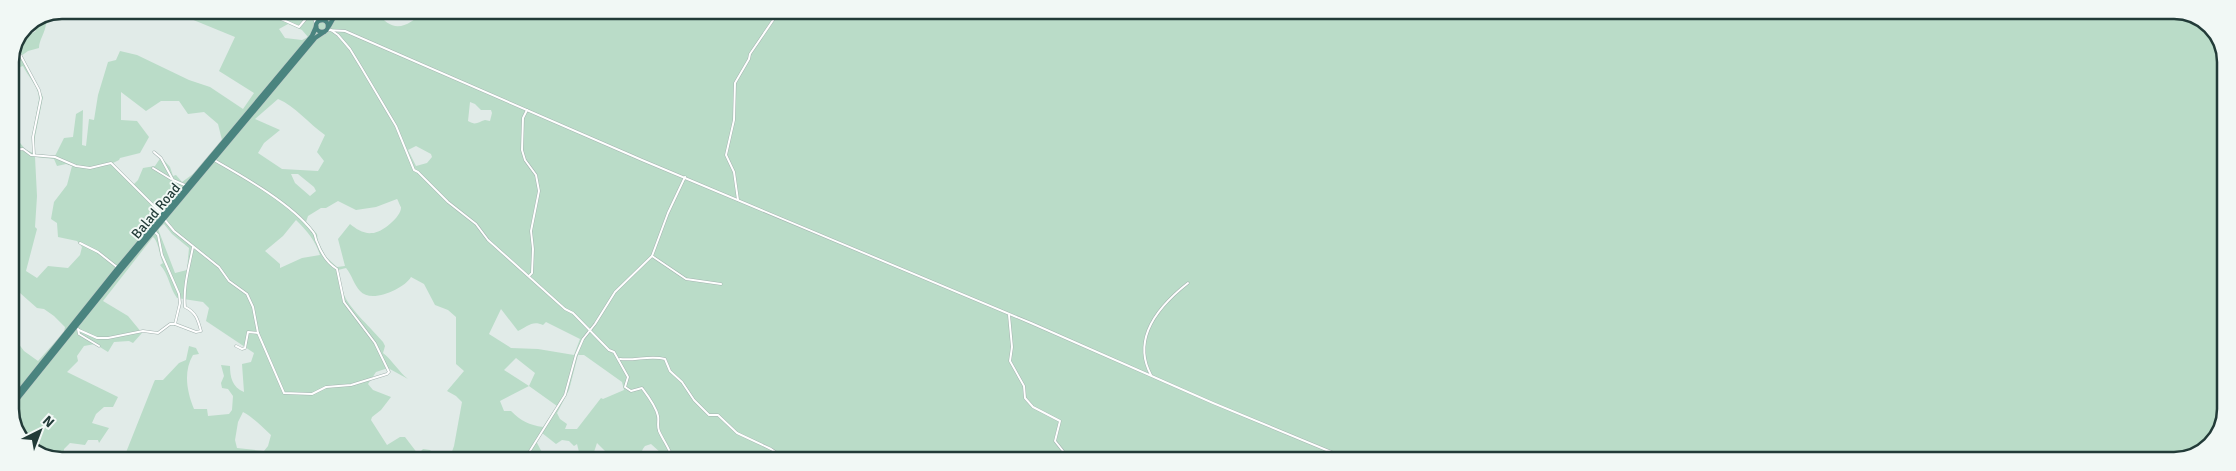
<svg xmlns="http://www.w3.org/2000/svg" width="2236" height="471" font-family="Signika,sans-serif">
<rect width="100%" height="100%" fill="#e1ebe8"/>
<path fill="#badcc8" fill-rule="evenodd" d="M62 10H68L46 24C45 33 39 40 39 48L28 51 21 56 43 97 35 137V154L55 156 64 138 73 137 76 114 83 110 82 145 86 146 89 119 94 120 98 95 108 62 116 60 120 51 137 55 189 80 210 87 243 109 254 93 219 71 235 37 169 10H376C392 35 407 28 425 10L2184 11 2213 28 2226 56 2225 419 2208 448 2174 461 688 460 684 454 661 453 651 444 645 446C641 451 640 455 644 460H614L597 443 593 455 579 452 577 444 574 446 569 441 562 440 556 444 542 433 536 441 546 460H449L454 446 462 402 456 396 447 391 464 371 456 364V317L448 310 435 305 424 284 411 277C404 289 371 304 360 291 354 285 352 275 346 268L338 270C341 279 341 289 345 297 352 311 372 329 383 342L385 346 383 353C393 361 398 371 408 379L388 368 376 372 368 384 373 390 391 397 381 410 372 417 371 420 387 445 400 437H405L418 454 423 449 430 450 439 460H390L382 454 370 460H123L154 382 155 380H163L179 363 186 360 189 346 196 348 199 354 193 355C183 372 187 392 194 409H207L208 416 229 414 232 410 233 396 228 389 222 388 221 383 224 376 221 365 230 366C230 377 232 387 244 392L242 364 251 362 254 353 206 321 209 308 203 302 177 298C169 287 169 274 160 265L163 263C159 255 159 242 153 237L103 301 128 316 142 333 133 343 129 341 114 342 108 352 95 344 84 346 77 356 78 361 67 372 118 397 113 407H104L96 414 92 423 109 428 99 443 98 440H88L85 445 70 443 64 449 63 456 52 450 42 449 41 454 25 446 10 415V342L18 343 24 351 38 361 64 332 65 327 54 316 44 309 37 308 20 293 10 310V131L26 150 33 153 32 137 39 99C39 86 28 77 23 66L17 68 10 66V62L20 38 21 39 36 31 30 25 22 32 25 25ZM288 24 302 30 308 37 302 40 285 38 279 29ZM121 92 146 111 161 101H179L188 114 204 112 218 124 222 140 193 174 182 182 176 175 173 176 170 167 161 157 155 166 143 168 138 180 133 185 113 163 119 160 120 158 140 153 149 137 137 121 121 120ZM278 99C295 106 309 124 325 135L317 152 324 161 318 171 282 169 258 153 264 143 280 130 255 119ZM470 102 475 104 481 110H491L492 113 490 121 485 120C478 122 476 126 468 121ZM416 146 431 154 432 157 427 163 416 166 408 150ZM35 157 54 159 57 166 66 164 72 166 67 185 54 202 51 219 57 223 58 237 77 241 82 247 80 255 68 268 48 266 37 278 26 271 37 229 35 227 37 196ZM291 174H298L314 187 316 191 310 196 295 183ZM397 199C398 200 400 206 401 207 402 216 382 233 372 233 364 234 356 229 350 224L338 239 345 266 337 267 326 257 318 242 317 234 306 222 308 216 321 208H326L338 201 356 210 376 207ZM296 220C307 231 315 240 320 255L302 258 280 268V264L265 251 283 236ZM164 224 172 234 189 248 187 270 175 273 158 229ZM501 309 518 331C527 327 532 320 543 325L546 322 580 339 574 355 538 349 511 348 489 334ZM578 355H584L622 382 624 390 603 399 601 398 577 429H565L567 424 560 419 557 413 569 390ZM516 358 535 373 529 386 504 370ZM529 386 557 406 543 427C529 425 521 421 511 411H504L500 401ZM243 412C254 418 261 426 271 435L268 446 264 451 237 448 235 440 238 422Z"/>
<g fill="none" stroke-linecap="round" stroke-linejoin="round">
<defs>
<g id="minor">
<path d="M261 10 299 27 310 14"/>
<path d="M308 10 314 19"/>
<path d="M316 24 314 19 319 20"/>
<path d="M327 30 345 31 642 160 1031 323 1213 403 1353 461"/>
<path d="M331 30 338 35 350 49 361 67 396 126 414 170 418 172 448 202 476 224 488 240 565 309 573 313 609 350 614 352 628 377 625 387 631 391 642 388C648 396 656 406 658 416 659 421 657 426 659 431 664 442 670 449 673 460"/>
<path d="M16 47 39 90 41 98 33 137 34 155"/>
<path d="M527 110 523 118 522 150 525 160 536 175 539 191 531 231 533 249 532 273 529 276"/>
<path d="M10 150 23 149 31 155 55 157 76 166 90 168 111 163 161 213"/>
<path d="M154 152 161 158 173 180 187 186"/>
<path d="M153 168 171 179"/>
<path d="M738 200 734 172 726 155 734 120 735 83 749 59 750 54 780 10"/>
<path d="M164 219 174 231 219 267 229 281 247 294 253 307 258 333 284 393 312 394 326 387 351 385 387 374 389 372 375 343 344 302 337 269C327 263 321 253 317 242 315 239 316 235 313 232 292 204 244 177 214 160"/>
<path d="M80 243 98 252 117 267"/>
<path d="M652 256 686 279 721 284"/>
<path d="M1009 315 1012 347 1010 361 1024 386 1025 398 1033 407 1060 421 1055 441 1063 451V461"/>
<path d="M175 324 196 332 201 331C198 320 196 312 185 307 183 287 189 267 193 247"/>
<path d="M78 329 79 334 99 346"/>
<path d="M79 330 97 338H108L143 331 158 333 170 324H175L180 303 179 294 162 255 158 235 154 231"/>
<path d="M236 346 242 349 245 348 248 332 258 333"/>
<path d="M620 359C635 361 650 355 665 359L670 371 682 382 694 400 709 415H718L737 433 771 449 787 460"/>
<path d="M1151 375C1131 338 1160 305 1188 283"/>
<path d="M520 460 528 454 565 395 576 355 583 339 595 324 615 292 652 256 668 213 685 177"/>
</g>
<g id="trunk">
<circle cx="322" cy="26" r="6"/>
<path d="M321 20 326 17 333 10"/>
<path d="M329 26 338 10"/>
<path d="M10 403 118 268 312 36 316 27"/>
<path d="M10 408 121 270 315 38 324 32"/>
</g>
</defs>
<use href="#minor" stroke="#a4b3b0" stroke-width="3"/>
<use href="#trunk" stroke="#c1c8c7" stroke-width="5.5"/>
<use href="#minor" stroke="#fff" stroke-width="2"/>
<use href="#trunk" stroke="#4a847f" stroke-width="4.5"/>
</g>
<g text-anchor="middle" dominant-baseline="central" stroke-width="4" stroke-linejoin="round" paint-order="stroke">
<g font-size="14" fill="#223b38" stroke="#f1f8f5">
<text transform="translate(156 211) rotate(-50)">Balad Road</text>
</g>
</g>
<path d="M0 0H2236V471H0ZM62 19H2174A43 43 0 0 1 2217 62V409A43 43 0 0 1 2174 452H62A43 43 0 0 1 19 409V62A43 43 0 0 1 62 19Z" fill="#f1f8f5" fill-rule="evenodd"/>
<path fill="none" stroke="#223b38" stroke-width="2.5" d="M62 19H2174A43 43 0 0 1 2217 62V409A43 43 0 0 1 2174 452H62A43 43 0 0 1 19 409V62A43 43 0 0 1 62 19Z"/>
<g transform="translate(40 431) rotate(42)" stroke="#f1f8f5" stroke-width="4" paint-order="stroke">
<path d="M0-4L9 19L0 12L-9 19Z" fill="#223b38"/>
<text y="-8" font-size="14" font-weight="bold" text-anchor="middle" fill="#223b38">N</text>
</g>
</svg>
